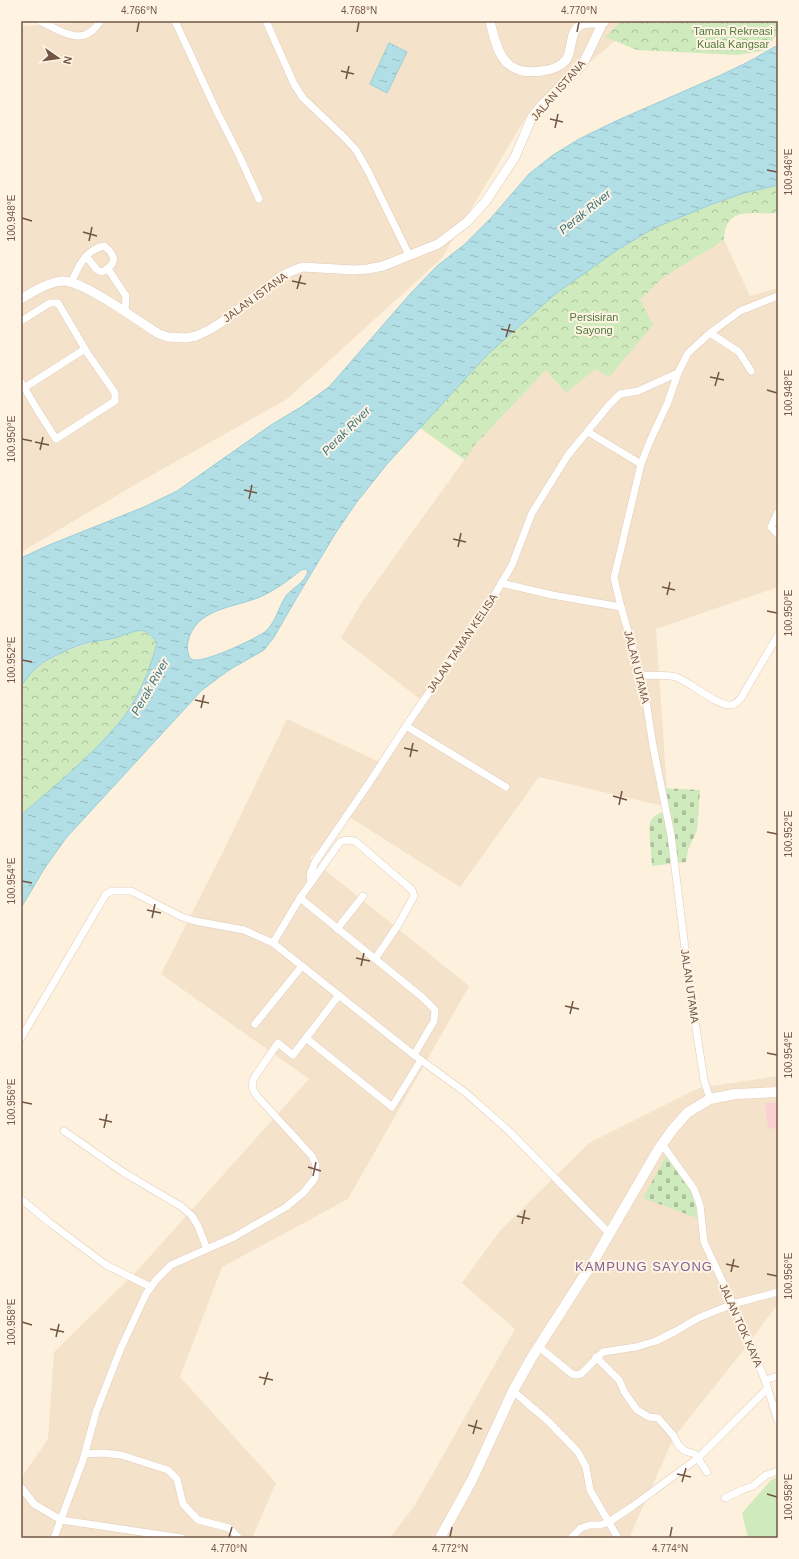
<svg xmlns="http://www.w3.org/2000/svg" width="799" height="1559" font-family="Arial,sans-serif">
<defs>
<pattern id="forest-crowns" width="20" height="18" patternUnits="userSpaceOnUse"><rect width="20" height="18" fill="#cfeabc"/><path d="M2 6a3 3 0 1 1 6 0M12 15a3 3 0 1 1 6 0" fill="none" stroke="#acc09b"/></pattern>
<pattern id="cemetery-stones" width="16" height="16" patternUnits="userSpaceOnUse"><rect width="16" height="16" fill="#cfeabc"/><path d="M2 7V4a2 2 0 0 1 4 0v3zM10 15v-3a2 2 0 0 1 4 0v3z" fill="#acc09b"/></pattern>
<pattern id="water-ripples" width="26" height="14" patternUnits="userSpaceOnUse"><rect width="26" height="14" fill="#b2dfe6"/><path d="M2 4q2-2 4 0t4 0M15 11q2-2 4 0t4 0" fill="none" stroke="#95b8bc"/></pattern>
</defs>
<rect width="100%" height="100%" fill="#fdf0dd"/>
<g fill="#f4e2cb">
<path d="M79 21H638L526 117 442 258 287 399 143 480 21 552V26L77 23Z"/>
<path d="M724 240 750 296 778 288V587L656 629 668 807 539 777 460 887 351 818 310 858 469 986 348 1199 222 1267 180 1377 276 1483 252 1538H21V1478L48 1439 54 1352 136 1272 309 1079 161 974 223 852 287 719 384 764 425 703 341 638 362 602 475 445 546 370 566 393 640 300 664 277Z"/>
<path d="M778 1076V1304L742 1352 674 1437 629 1538H390L415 1505 515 1329 462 1283 499 1232 589 1143 699 1088Z"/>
</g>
<path fill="#fbd0d5" d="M765 1103H778V1129L768 1128Z"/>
<path fill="#cfeabc" d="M778 1477V1538H748L742 1513 771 1480Z"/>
<g fill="url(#forest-crowns)">
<path d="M622 21H778V35L774 37 767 50 738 55 637 50 605 37Z"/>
<path d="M778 185V213C753 215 725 205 724 240L664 277 640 300 653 325 609 377 595 369 566 393 546 370 475 445 465 460 420 428 487 355 554 295 617 250 654 228 680 217 744 193Z"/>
<path d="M133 631C145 631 150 633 157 643 150 670 137 702 119 723 90 757 54 786 21 815V686L36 668 61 653 89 643 115 638Z"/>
</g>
<g fill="url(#cemetery-stones)">
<path d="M662 788 700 790 697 830 688 850 686 862 652 866C652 857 648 830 650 823 652 816 658 813 665 812Z"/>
<path d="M666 1156 691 1190 696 1206 697 1218 643 1198Z"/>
</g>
<g fill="url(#water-ripples)" stroke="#98ced8" fill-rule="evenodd">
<path d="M389 43 407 52 387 93 370 84Z"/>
<path d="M778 45V185L744 193 710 205 654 228 617 250 554 295 487 355 387 464 356 503 335 534 300 592 274 637 264 650 229 670 202 690 66 838 44 869 21 908V815C55 786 90 757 119 723 137 702 150 670 157 643 144 622 133 633 114 638 106 640 98 641 90 642 72 647 52 656 37 667 31 672 26 680 21 686V558L49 545 144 507 177 491 271 425 301 407 329 387 411 293 437 266 465 244 491 218 529 174 553 155 579 139 616 121 721 75 748 62ZM305 569 308 571C306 582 292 588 286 596 278 608 277 620 266 631 258 638 206 662 195 660 193 660 191 659 190 658 186 650 187 643 190 635 201 608 236 607 260 597 275 590 288 581 301 570Z"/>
</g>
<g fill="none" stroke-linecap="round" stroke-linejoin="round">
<defs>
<g id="minor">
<path d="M40 21C60 31 84 49 100 21"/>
<path d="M175 21 217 112 238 153 259 199"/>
<path d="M266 21 294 84 303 98 344 137 356 150 368 171 409 255"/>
<path d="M108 269 126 296 125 312"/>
<path d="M71 283C78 267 85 250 104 246 117 256 117 264 102 272L97 270 86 256"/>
<path d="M21 321 50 303H58L88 354 115 393V401L56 439 38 411 21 382"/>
<path d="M710 333 739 352 751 371"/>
<path d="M24 388 85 349"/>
<path d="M588 432 641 464"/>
<path d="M778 512 771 527 778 535"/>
<path d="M501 583 552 595 621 607"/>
<path d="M641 675C652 676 665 674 676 677 690 682 719 707 731 705 735 705 738 701 741 698L778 635"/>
<path d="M406 726 506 787"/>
<path d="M311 882 310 875 315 862 369 783 406 726 487 608 512 565 532 513 568 455 609 405 620 394 638 391 678 373"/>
<path d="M300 898 422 997 435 1010 434 1021 414 1055"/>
<path d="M337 929 363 896"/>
<path d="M273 943 300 898 340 842 346 840 355 841 412 890 414 896 398 925 375 959"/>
<path d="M255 1024 302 966"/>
<path d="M21 1038 106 894 112 891H131L182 917 195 921 244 930 273 943 414 1055 466 1093 510 1132 610 1234"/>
<path d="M306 1038 392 1107 421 1060"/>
<path d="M710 1099 704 1080 690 989 671 835 653 746 644 688 621 607 614 578 641 464 650 441 668 402 678 373 688 353 710 333 740 311 778 296"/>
<path d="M64 1131 123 1172 182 1207 192 1216 198 1226 207 1249"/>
<path d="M662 1144 694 1189 700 1205 704 1242 733 1304 765 1380 778 1421"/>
<path d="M21 1199 50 1223 106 1265 151 1287"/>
<path d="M538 1346 572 1374 576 1375 581 1374 603 1352 636 1347 656 1341 676 1331 698 1318 733 1304 778 1292"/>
<path d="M596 1357 619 1380 625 1393 637 1410 649 1417 658 1418 673 1435 679 1446 685 1451 695 1454 707 1472"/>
<path d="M765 1380 778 1376"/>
<path d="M513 1391 548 1421 578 1452 586 1467 590 1490 618 1538"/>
<path d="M85 1454 103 1453 121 1455 168 1470 177 1479 183 1504 198 1520 229 1528 239 1538"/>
<path d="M21 1487 34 1504 61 1520 182 1538"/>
<path d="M725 1498 744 1489 753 1486 766 1475 778 1471"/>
<path d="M54 1538 83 1460 96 1412 121 1348 146 1294 156 1280 171 1265 234 1237 286 1207 304 1192 315 1178 316 1165 312 1156 256 1095C252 1088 251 1085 254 1078L278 1043 293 1055 339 995"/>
<path d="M571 1538 581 1528 590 1525H600L609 1522 633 1506 698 1458 767 1389"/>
</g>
<g id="tertiary">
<path d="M490 21C497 52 504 77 542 71 551 69 559 68 566 60 573 50 569 33 579 26 585 21 595 23 602 24"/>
<path d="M21 299C32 292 50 281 63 281 86 282 138 321 159 334L168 337 186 338 196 336 209 330 222 322 280 277 292 271 303 267 353 270 368 269 383 266 438 244 467 222 486 201 515 157 532 117 540 107 583 64 602 24 605 21"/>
</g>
<path id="secondary" d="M440 1538 472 1480 513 1391 532 1357 593 1262 658 1150 673 1129 687 1113 710 1099 735 1094 778 1092"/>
</defs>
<use href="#minor" stroke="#e0ccb9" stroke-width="8"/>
<use href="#tertiary" stroke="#e0ccb9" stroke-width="10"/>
<use href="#secondary" stroke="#e6cdb7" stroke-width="11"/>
<use href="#minor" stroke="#fff" stroke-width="7"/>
<use href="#tertiary" stroke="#fff" stroke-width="9"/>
<use href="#secondary" stroke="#fff" stroke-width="10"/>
</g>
<path fill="none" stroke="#725545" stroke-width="1.5" d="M137 32 139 22M357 32 359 22M577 32 579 22M341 71 354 74M346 79 349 66M550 119 563 122M555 128 558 114M767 170 777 172M22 218 32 221M83 232 97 236M89 241 92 227M292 281 306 284M297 289 301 275M501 329 515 332M506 337 510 324M710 377 724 380M715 386 719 372M767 390 777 393M22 439 32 441M35 442 49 445M40 450 43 437M244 490 257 493M249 499 252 485M453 539 466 542M458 547 461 533M662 587 675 590M667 595 670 582M767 611 777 613M22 660 32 662M195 700 209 703M201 708 204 695M404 748 418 751M410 757 413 743M613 796 627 800M619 805 622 791M767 832 777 834M22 881 32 883M147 910 161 913M152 918 155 904M356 958 370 961M361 966 364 953M565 1006 579 1009M570 1014 573 1001M767 1053 777 1055M22 1102 32 1104M99 1119 112 1122M104 1128 107 1114M308 1167 321 1171M313 1176 316 1162M517 1216 530 1219M522 1224 525 1210M726 1264 739 1267M731 1272 734 1259M767 1274 777 1276M22 1322 32 1325M50 1329 64 1332M56 1337 59 1324M259 1377 273 1380M264 1385 268 1372M468 1425 482 1429M473 1434 477 1420M677 1474 691 1477M682 1482 686 1468M767 1494 777 1497M229 1537 232 1527M450 1537 452 1527M670 1537 672 1527"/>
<g text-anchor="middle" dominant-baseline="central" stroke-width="4" stroke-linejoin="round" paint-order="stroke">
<g font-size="11" fill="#4f783d" stroke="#fff4e4">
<text x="733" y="31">Taman Rekreasi<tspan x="733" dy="13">Kuala Kangsar</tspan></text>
<text x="594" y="317">Persisiran<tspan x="594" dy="13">Sayong</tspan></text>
</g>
<g font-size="11" fill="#725545" stroke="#fff4e4">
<text transform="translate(558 90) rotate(-49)">JALAN ISTANA</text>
<text transform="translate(255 297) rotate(-36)">JALAN ISTANA</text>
<text transform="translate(462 643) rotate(-56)">JALAN TAMAN KELISA</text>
<text transform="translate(637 667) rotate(76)">JALAN UTAMA</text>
<text transform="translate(690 986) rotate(82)">JALAN UTAMA</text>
<text transform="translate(741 1325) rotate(66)">JALAN TOK KAYA</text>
</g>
<g font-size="12" font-style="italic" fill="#3c7580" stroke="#fff4e4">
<text transform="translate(585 212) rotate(-39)">Perak River</text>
<text transform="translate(346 431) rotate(-45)">Perak River</text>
<text transform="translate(150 687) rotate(-60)">Perak River</text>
</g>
<g font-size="13" letter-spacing="1" fill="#846196" stroke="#fff4e4">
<text x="644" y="1266">KAMPUNG SAYONG</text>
</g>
</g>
<rect width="799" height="1559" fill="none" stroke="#fff4e4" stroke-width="44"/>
<g transform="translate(58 58) rotate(103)" stroke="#fff4e4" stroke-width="3" paint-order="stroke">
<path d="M0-3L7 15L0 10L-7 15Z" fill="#725545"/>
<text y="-6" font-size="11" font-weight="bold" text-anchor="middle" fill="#725545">N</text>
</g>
<rect x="22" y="22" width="755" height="1515" fill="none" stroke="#725545" stroke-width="1.5"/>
<g font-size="10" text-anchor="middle" fill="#725545">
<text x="139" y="14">4.766°N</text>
<text x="359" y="14">4.768°N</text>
<text x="579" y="14">4.770°N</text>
<text transform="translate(788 172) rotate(-90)" y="4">100.946°E</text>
<text transform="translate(11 218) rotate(-90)" y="4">100.948°E</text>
<text transform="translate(788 393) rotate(-90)" y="4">100.948°E</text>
<text transform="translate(11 439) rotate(-90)" y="4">100.950°E</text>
<text transform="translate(788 613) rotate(-90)" y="4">100.950°E</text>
<text transform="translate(11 660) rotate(-90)" y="4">100.952°E</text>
<text transform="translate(788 834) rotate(-90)" y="4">100.952°E</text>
<text transform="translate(11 881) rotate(-90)" y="4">100.954°E</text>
<text transform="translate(788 1055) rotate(-90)" y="4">100.954°E</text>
<text transform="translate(11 1102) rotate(-90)" y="4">100.956°E</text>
<text transform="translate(788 1276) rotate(-90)" y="4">100.956°E</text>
<text transform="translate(11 1322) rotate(-90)" y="4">100.958°E</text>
<text transform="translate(788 1497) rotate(-90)" y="4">100.958°E</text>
<text x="229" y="1552">4.770°N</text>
<text x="450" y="1552">4.772°N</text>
<text x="670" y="1552">4.774°N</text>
</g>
</svg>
